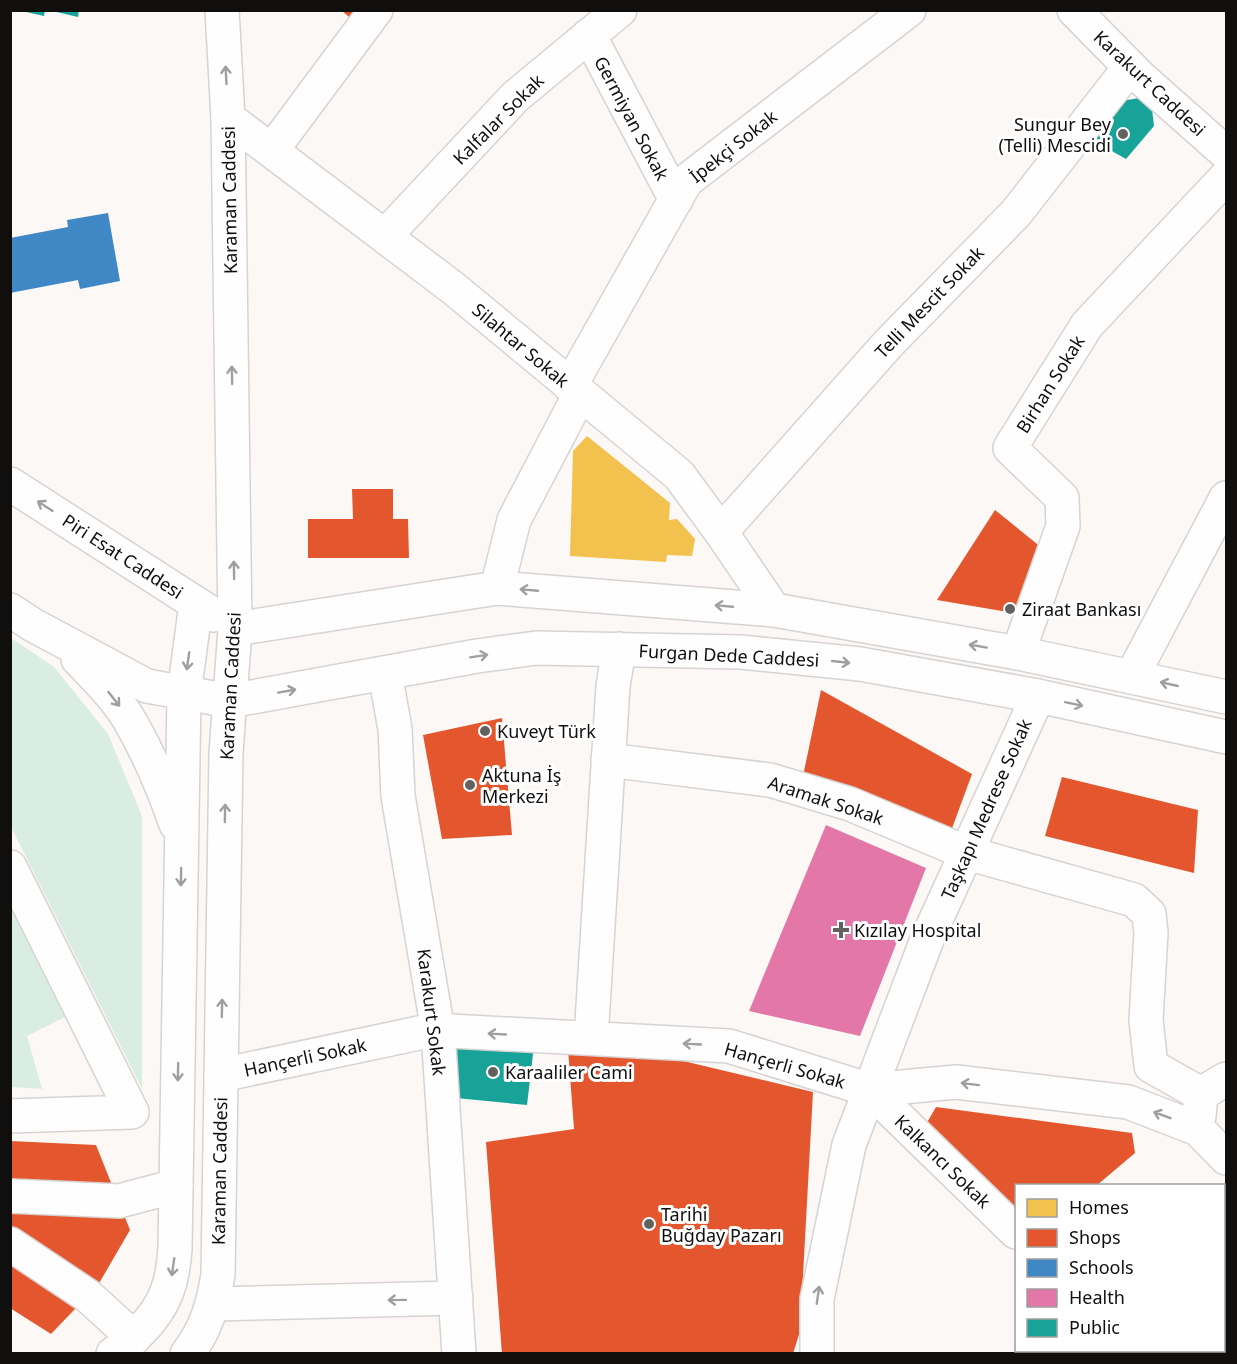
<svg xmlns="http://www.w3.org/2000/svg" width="1237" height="1364" font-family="'Noto Sans',sans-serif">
<rect width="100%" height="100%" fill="#fcf8f6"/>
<g fill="#daede2">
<path d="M11 638 54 667 108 734 142 816V1089L11 827Z"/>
<path d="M10 900 67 1016 27 1036 42 1089 11 1087Z"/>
</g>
<path fill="#f2c14e" d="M587 436 670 503 669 520 677 519 695 539 692 556 667 555 666 562 570 556 573 451Z"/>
<g fill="#e4572e">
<path d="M341 10H365L355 22Z"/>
<path d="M352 489H393V519H408L409 558H308V519H353Z"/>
<path d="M995 510 1042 548 1025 615 937 600Z"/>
<path d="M821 690 972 774 951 831 803 776Z"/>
<path d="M502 718 512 835 442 839 423 735Z"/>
<path d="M1062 777 1198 810 1194 873 1045 836Z"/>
<path d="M568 1049 654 1054 813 1092 800 1331 793 1354H502L486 1142 574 1129Z"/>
<path d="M936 1107 1132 1133 1135 1153 1096 1186H1016V1211L925 1126Z"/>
<path d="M10 1141 96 1145 130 1230 98 1285 51 1334 10 1308Z"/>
</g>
<path fill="#3f88c5" d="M108 213 120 281 80 289 78 280 10 293V238L68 227 67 220Z"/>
<path fill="#e377a8" d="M826 825 926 868 860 1036 749 1011Z"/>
<g fill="#17a398">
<path d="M17 10H45L44 16Z"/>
<path d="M48 10H79L78 17Z"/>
<path d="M1145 97 1152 109 1154 126 1126 159 1094 141 1121 101Z"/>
<path d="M455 1040 534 1046 527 1105 456 1098Z"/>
</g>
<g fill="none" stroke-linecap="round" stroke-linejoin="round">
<defs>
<g id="minor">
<path d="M222 10 228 118 235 629"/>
<path d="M1074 10 1140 77 1226 153"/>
<path d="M589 35 676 200"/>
<path d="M228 118 453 288 679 475 721 532 774 610"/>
<path d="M272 150 376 10"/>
<path d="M385 236 515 97 620 10"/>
<path d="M570 386 686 181 909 10"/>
<path d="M721 532 888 344 1016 213 1130 67"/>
<path d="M497 588 514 520 580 394"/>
<path d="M1018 653 1063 526 1062 498 1010 448 1087 325 1226 177"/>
<path d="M385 673 395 729 398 796 438 1031 459 1354"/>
<path d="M1132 676 1226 498"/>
<path d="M608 760 770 780 850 804 967 853 1134 900 1149 914 1151 933 1146 1020 1151 1066 1201 1094"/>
<path d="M10 867 132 1112 10 1116"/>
<path d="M591 1038 613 686 619 649"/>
<path d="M221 1075 433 1030 729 1046 870 1090 956 1082 1128 1102 1198 1129 1226 1158"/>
<path d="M870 1090 1016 1232"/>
<path d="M1199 1116 1201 1094 1226 1079"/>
<path d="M10 1196 119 1201 176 1186"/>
<path d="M10 1244 88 1296 134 1338"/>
<path d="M213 1304 456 1298"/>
<path d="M1224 1317 1226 1315"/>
<path d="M1139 1350 1142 1354"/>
<path d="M817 1354V1299L849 1145 928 937 1038 696"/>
<path d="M1166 1354 1171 1350"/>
</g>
<g id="major">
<path d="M10 484 214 615"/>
<path d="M10 610 33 625 147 686 230 701 477 656 536 648 741 652 860 664 1038 696 1226 737"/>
<path d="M235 629 497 588 774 610 1018 653 1226 697"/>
<path d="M78 659C96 678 118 699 131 723 149 754 164 790 176 824"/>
<path d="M113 1354C139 1335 162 1313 170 1282 173 1271 174 1260 175 1249L184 694 196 604"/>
<path d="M187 1354C206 1330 213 1305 218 1275L226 753 235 629"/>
</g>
</defs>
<use href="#minor" stroke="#d7d3d2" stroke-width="36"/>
<use href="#major" stroke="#d7d3d2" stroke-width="36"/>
<use href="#minor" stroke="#fffefe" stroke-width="33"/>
<use href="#major" stroke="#fffefe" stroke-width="33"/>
</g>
<defs><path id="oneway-shaft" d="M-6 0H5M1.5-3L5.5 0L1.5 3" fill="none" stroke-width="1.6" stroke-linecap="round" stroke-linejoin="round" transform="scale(1.5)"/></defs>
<g stroke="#a09e9e">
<use href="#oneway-shaft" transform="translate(226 75) rotate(-93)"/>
<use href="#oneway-shaft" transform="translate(232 375) rotate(-91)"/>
<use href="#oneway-shaft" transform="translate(45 506) rotate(-147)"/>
<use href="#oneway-shaft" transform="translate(234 570) rotate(-91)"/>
<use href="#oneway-shaft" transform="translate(529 590) rotate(-175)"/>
<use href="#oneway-shaft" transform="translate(724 606) rotate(-175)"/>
<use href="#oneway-shaft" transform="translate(978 646) rotate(-170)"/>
<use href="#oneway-shaft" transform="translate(479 656) rotate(-9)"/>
<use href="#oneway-shaft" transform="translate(188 661) rotate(98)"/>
<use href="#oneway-shaft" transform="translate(841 662) rotate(6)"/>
<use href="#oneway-shaft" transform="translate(1169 684) rotate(-167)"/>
<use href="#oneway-shaft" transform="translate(287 691) rotate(-10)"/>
<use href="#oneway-shaft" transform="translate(114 699) rotate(52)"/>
<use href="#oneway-shaft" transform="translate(1074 704) rotate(12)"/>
<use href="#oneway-shaft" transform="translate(225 813) rotate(-89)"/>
<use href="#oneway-shaft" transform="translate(181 877) rotate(91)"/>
<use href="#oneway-shaft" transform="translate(222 1008) rotate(-89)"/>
<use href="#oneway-shaft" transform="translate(497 1034) rotate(-177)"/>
<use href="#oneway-shaft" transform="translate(692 1044) rotate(-177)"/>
<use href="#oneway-shaft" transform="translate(178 1072) rotate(91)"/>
<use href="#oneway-shaft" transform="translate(970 1084) rotate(-173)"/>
<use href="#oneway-shaft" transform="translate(1162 1115) rotate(-159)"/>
<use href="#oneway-shaft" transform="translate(173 1267) rotate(98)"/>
<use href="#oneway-shaft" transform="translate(818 1295) rotate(-82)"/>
<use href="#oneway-shaft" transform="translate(397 1300) rotate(179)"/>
</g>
<g fill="#63615f" stroke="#fff" stroke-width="2">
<circle cx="1123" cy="134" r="6"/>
<circle cx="1010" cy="609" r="6"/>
<circle cx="485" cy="731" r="6"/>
<circle cx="470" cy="785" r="6"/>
<path d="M838 921h6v6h6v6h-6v6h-6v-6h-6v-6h6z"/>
<circle cx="493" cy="1072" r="6"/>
<circle cx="649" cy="1224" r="6"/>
</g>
<g text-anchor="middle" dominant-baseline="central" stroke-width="6" stroke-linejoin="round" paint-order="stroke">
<g font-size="18" fill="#110f0e" stroke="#fff">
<text transform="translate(1150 83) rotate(43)">Karakurt Caddesi</text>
<text transform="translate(632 118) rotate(62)">Germiyan Sokak</text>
<text transform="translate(498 119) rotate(-45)">Kalfalar Sokak</text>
<text transform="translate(733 146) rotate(-38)">İpekçi Sokak</text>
<text transform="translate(229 200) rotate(-91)">Karaman Caddesi</text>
<text transform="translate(929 302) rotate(-46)">Telli Mescit Sokak</text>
<text transform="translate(521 345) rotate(40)">Silahtar Sokak</text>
<text transform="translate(1050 384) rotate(-58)">Birhan Sokak</text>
<text transform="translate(123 556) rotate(33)">Piri Esat Caddesi</text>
<text transform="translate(729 655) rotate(3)">Furgan Dede Caddesi</text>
<text transform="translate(230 686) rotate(-87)">Karaman Caddesi</text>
<text transform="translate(826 800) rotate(18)">Aramak Sokak</text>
<text transform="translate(986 809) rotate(-66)">Taşkapı Medrese Sokak</text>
<text transform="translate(432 1012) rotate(83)">Karakurt Sokak</text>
<text transform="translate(305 1057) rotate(-12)">Hançerli Sokak</text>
<text transform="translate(785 1065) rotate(16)">Hançerli Sokak</text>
<text transform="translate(943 1161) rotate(44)">Kalkancı Sokak</text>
<text transform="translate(219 1171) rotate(-89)">Karaman Caddesi</text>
</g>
<g font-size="18" fill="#110f0e" stroke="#fff" text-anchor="start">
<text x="1111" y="124" text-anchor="end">Sungur Bey<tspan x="1111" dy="21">(Telli) Mescidi</tspan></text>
<text x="1022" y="609">Ziraat Bankası</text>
<text x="497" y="731">Kuveyt Türk</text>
<text x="482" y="775">Aktuna İş<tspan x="482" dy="21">Merkezi</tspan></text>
<text x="854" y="930">Kızılay Hospital</text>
<text x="505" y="1072">Karaaliler Cami</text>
<text x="661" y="1214">Tarihi<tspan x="661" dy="21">Buğday Pazarı</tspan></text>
</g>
</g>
<rect width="1237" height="1364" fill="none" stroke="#110f0e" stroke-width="24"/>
<rect x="1015" y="1184" width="210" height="168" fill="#ffffff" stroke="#a09f9f" stroke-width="1.5"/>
<rect x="1027" y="1199" width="30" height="18" fill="#f2c14e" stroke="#a09f9f" stroke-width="1.5"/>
<text x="1069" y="1214" font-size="18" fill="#110f0e">Homes</text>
<rect x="1027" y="1229" width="30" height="18" fill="#e4572e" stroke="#a09f9f" stroke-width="1.5"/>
<text x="1069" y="1244" font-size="18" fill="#110f0e">Shops</text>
<rect x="1027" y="1259" width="30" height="18" fill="#3f88c5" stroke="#a09f9f" stroke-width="1.5"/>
<text x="1069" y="1274" font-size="18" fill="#110f0e">Schools</text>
<rect x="1027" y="1289" width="30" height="18" fill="#e377a8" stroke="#a09f9f" stroke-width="1.5"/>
<text x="1069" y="1304" font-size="18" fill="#110f0e">Health</text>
<rect x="1027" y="1319" width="30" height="18" fill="#17a398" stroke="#a09f9f" stroke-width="1.5"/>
<text x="1069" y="1334" font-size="18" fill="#110f0e">Public</text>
</svg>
